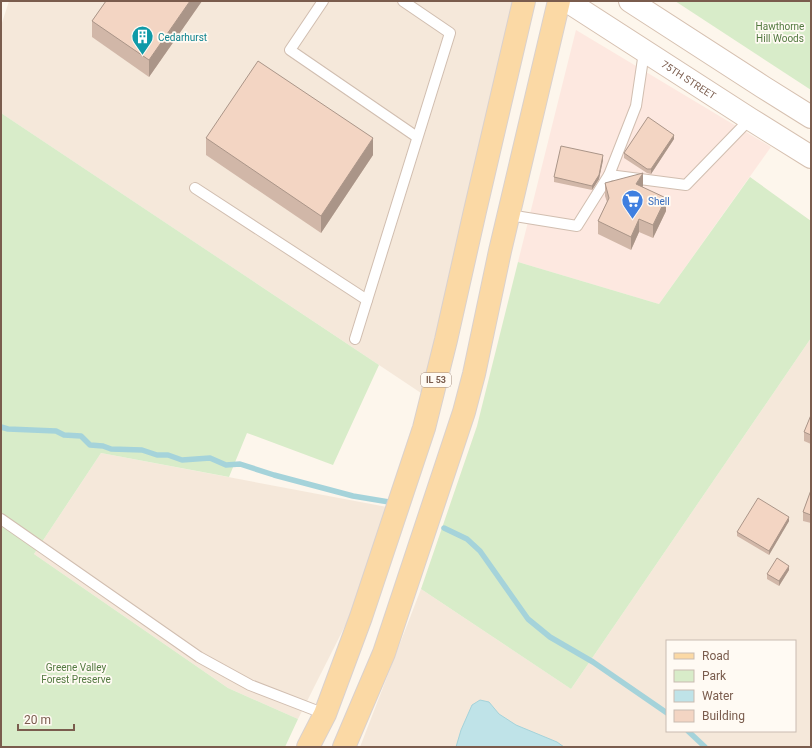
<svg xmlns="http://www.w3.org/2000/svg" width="812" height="748" font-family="Roboto,sans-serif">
<rect width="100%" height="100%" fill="#fdf6ec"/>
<g fill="#f5e8da" fill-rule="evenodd">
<path d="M9 1H520L421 393 1 113V26Z"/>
<path d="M811 338V747H360L421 589 571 689ZM667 641H795V731H667Z"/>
<path d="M101 453 387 507 350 616 298 719 228 688 34 554Z"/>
</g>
<path fill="#fde8e0" d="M576 30 771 147 659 304 518 262Z"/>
<g fill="#d8ecc9">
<path d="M675 1H811V90Z"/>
<path d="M1 113 379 365 333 465 247 433 229 477 101 453 34 554 228 688 298 719 285 747H1Z"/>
<path d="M750 177 811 221V338L571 689 421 589 477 426 518 262 659 304Z"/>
</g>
<path fill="#bfe3e8" stroke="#a5d3da" d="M480 700 489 702 499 714 516 725 557 742 564 747H456L461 730 472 705Z"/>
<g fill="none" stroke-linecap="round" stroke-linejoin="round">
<g stroke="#a5d3da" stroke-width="5.5">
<path d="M1 427 8 429 56 431 64 435 81 436 90 445 103 446 111 449 142 450 157 455H168L182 460 210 458 226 465 240 464 274 475 353 496 389 502"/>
<path d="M444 528 467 539 480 551 528 619 550 637 593 662 667 713"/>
<path d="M688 731 705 747"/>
</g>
<defs>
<g id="service">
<path d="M323 1 290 50 417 137"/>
<path d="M609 175 686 185 750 119"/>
<path d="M195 188 367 300"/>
<path d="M509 215 577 226 609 175 636 106 644 52"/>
<path d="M355 339 450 33 403 1"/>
<path d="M1 519 199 657 250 685 325 714"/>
</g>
<g id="secondary">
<path id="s1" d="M567 1 750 119 811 157"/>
<path d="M630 1 763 87 811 117"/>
</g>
<g id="primary">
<path d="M308 747 325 714 361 617 424 428 446 340 475 211 524 1"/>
<path d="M344 747 384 653 464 412 474 374 500 251 559 1"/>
</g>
</defs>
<use href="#service" stroke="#d1beb0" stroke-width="12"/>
<use href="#secondary" stroke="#d6c0b0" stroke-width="24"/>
<use href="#primary" stroke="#dad1cd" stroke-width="24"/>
<use href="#service" stroke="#fff" stroke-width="10"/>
<use href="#secondary" stroke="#fff" stroke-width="22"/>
<use href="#primary" stroke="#fbd9a5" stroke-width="22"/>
</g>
<g fill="#d1b7a8">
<path d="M106 1H202L149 77 92 37V21Z"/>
<path d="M206 138 373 155 321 233 206 155Z"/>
<path d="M674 139 651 174 647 173 624 158V153Z"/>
<path d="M603 160 599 179 592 190 554 182V177Z"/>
<path d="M605 183 643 186 642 187 666 211 653 238 639 232 631 250 598 234V221L607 202 605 196Z"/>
<path d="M811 415V444L804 441V432Z"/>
<path d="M811 490V523L803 521V512Z"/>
<path d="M789 521 769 555 737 536V532Z"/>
<path d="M789 570 779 586 767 579V574Z"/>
</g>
<g fill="#aa9588">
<path d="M190 1H202L149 77V60Z"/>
<path d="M674 135V139L651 174V169Z"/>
<path d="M373 138V155L321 233V216Z"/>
<path d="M603 155V160L599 179 592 190V186Z"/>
<path d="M643 173V186L636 196V184Z"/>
<path d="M666 198V211L653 238V225Z"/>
<path d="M639 219V232L631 250V237Z"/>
<path d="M789 517V521L769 555V551Z"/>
<path d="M789 566V570L779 586V581Z"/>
</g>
<g fill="#f3d5c3" stroke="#aa9588">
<path d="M106 1H190L149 60 92 21Z"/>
<path d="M258 61 373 138 321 216 206 138Z"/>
<path d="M648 117 674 135 651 169H647L624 153Z"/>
<path d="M561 146 603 155 599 175 592 186 554 177Z"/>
<path d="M643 173 636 184 666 198 653 225 639 219 631 237 598 221 609 198 605 183Z"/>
<path d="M811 415V435L804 432Z"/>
<path d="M811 490V515L803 512Z"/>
<path d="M758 498 789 517 769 551 737 532Z"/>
<path d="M777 558 789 566 779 581 767 574Z"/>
</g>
<defs>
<symbol id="building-pin" viewBox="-11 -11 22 30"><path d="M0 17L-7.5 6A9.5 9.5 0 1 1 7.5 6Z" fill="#0f9aa8" stroke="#fffaf3"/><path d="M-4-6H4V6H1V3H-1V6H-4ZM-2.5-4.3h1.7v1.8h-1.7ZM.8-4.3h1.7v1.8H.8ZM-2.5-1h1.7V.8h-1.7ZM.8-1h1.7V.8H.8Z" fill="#fff"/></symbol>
<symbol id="supermarket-pin" viewBox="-11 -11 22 30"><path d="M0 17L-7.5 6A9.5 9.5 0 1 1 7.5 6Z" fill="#3f7fe0" stroke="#fffaf3"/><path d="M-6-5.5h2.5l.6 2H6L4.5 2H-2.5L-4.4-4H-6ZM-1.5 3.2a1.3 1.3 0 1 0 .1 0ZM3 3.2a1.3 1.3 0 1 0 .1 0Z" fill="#fff"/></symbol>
</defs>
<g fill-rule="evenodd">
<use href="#building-pin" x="130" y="24" width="25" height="34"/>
<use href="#supermarket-pin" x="620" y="188" width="25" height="34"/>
</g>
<g text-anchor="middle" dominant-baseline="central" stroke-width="3.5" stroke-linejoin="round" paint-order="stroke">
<rect fill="#fffaf3" stroke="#a28b7f" stroke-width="1" x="421" y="373" width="30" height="14" rx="3"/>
<g font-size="9" font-weight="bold" fill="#7a5c4d">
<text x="436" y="380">IL 53</text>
</g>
<g font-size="10" fill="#537a41" stroke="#fffaf3">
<text x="780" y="26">Hawthorne<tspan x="780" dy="12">Hill Woods</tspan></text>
<text x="76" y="667">Greene Valley<tspan x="76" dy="12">Forest Preserve</tspan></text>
</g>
<g font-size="10" fill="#0d838f" stroke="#fffaf3" text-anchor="start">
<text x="158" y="37">Cedarhurst</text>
</g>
<g font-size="10" fill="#7a5c4d" stroke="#fffaf3">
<text stroke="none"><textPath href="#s1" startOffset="145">75TH STREET</textPath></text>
</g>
<g font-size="10" fill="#366cbe" stroke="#fffaf3" text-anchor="start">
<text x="648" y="201">Shell</text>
</g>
</g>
<rect width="812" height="748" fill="none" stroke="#7a5c4d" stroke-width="4"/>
<rect x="666" y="640" width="130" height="92" fill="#fffaf3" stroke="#cabbb1"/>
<rect x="674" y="653" width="20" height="6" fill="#fbd9a5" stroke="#cabbb1"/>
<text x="702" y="660" font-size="12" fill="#7a5c4d">Road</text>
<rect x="674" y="670" width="20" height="12" fill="#d8ecc9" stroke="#cabbb1"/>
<text x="702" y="680" font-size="12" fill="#7a5c4d">Park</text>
<rect x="674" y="690" width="20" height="12" fill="#bfe3e8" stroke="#cabbb1"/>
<text x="702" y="700" font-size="12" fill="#7a5c4d">Water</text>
<rect x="674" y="710" width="20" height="12" fill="#f3d5c3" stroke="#cabbb1"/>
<text x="702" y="720" font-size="12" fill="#7a5c4d">Building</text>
<path d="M18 724v6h56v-6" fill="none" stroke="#7a5c4d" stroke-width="2"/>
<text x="24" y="724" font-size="12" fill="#7a5c4d" stroke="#fffaf3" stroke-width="3" paint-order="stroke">20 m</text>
</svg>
